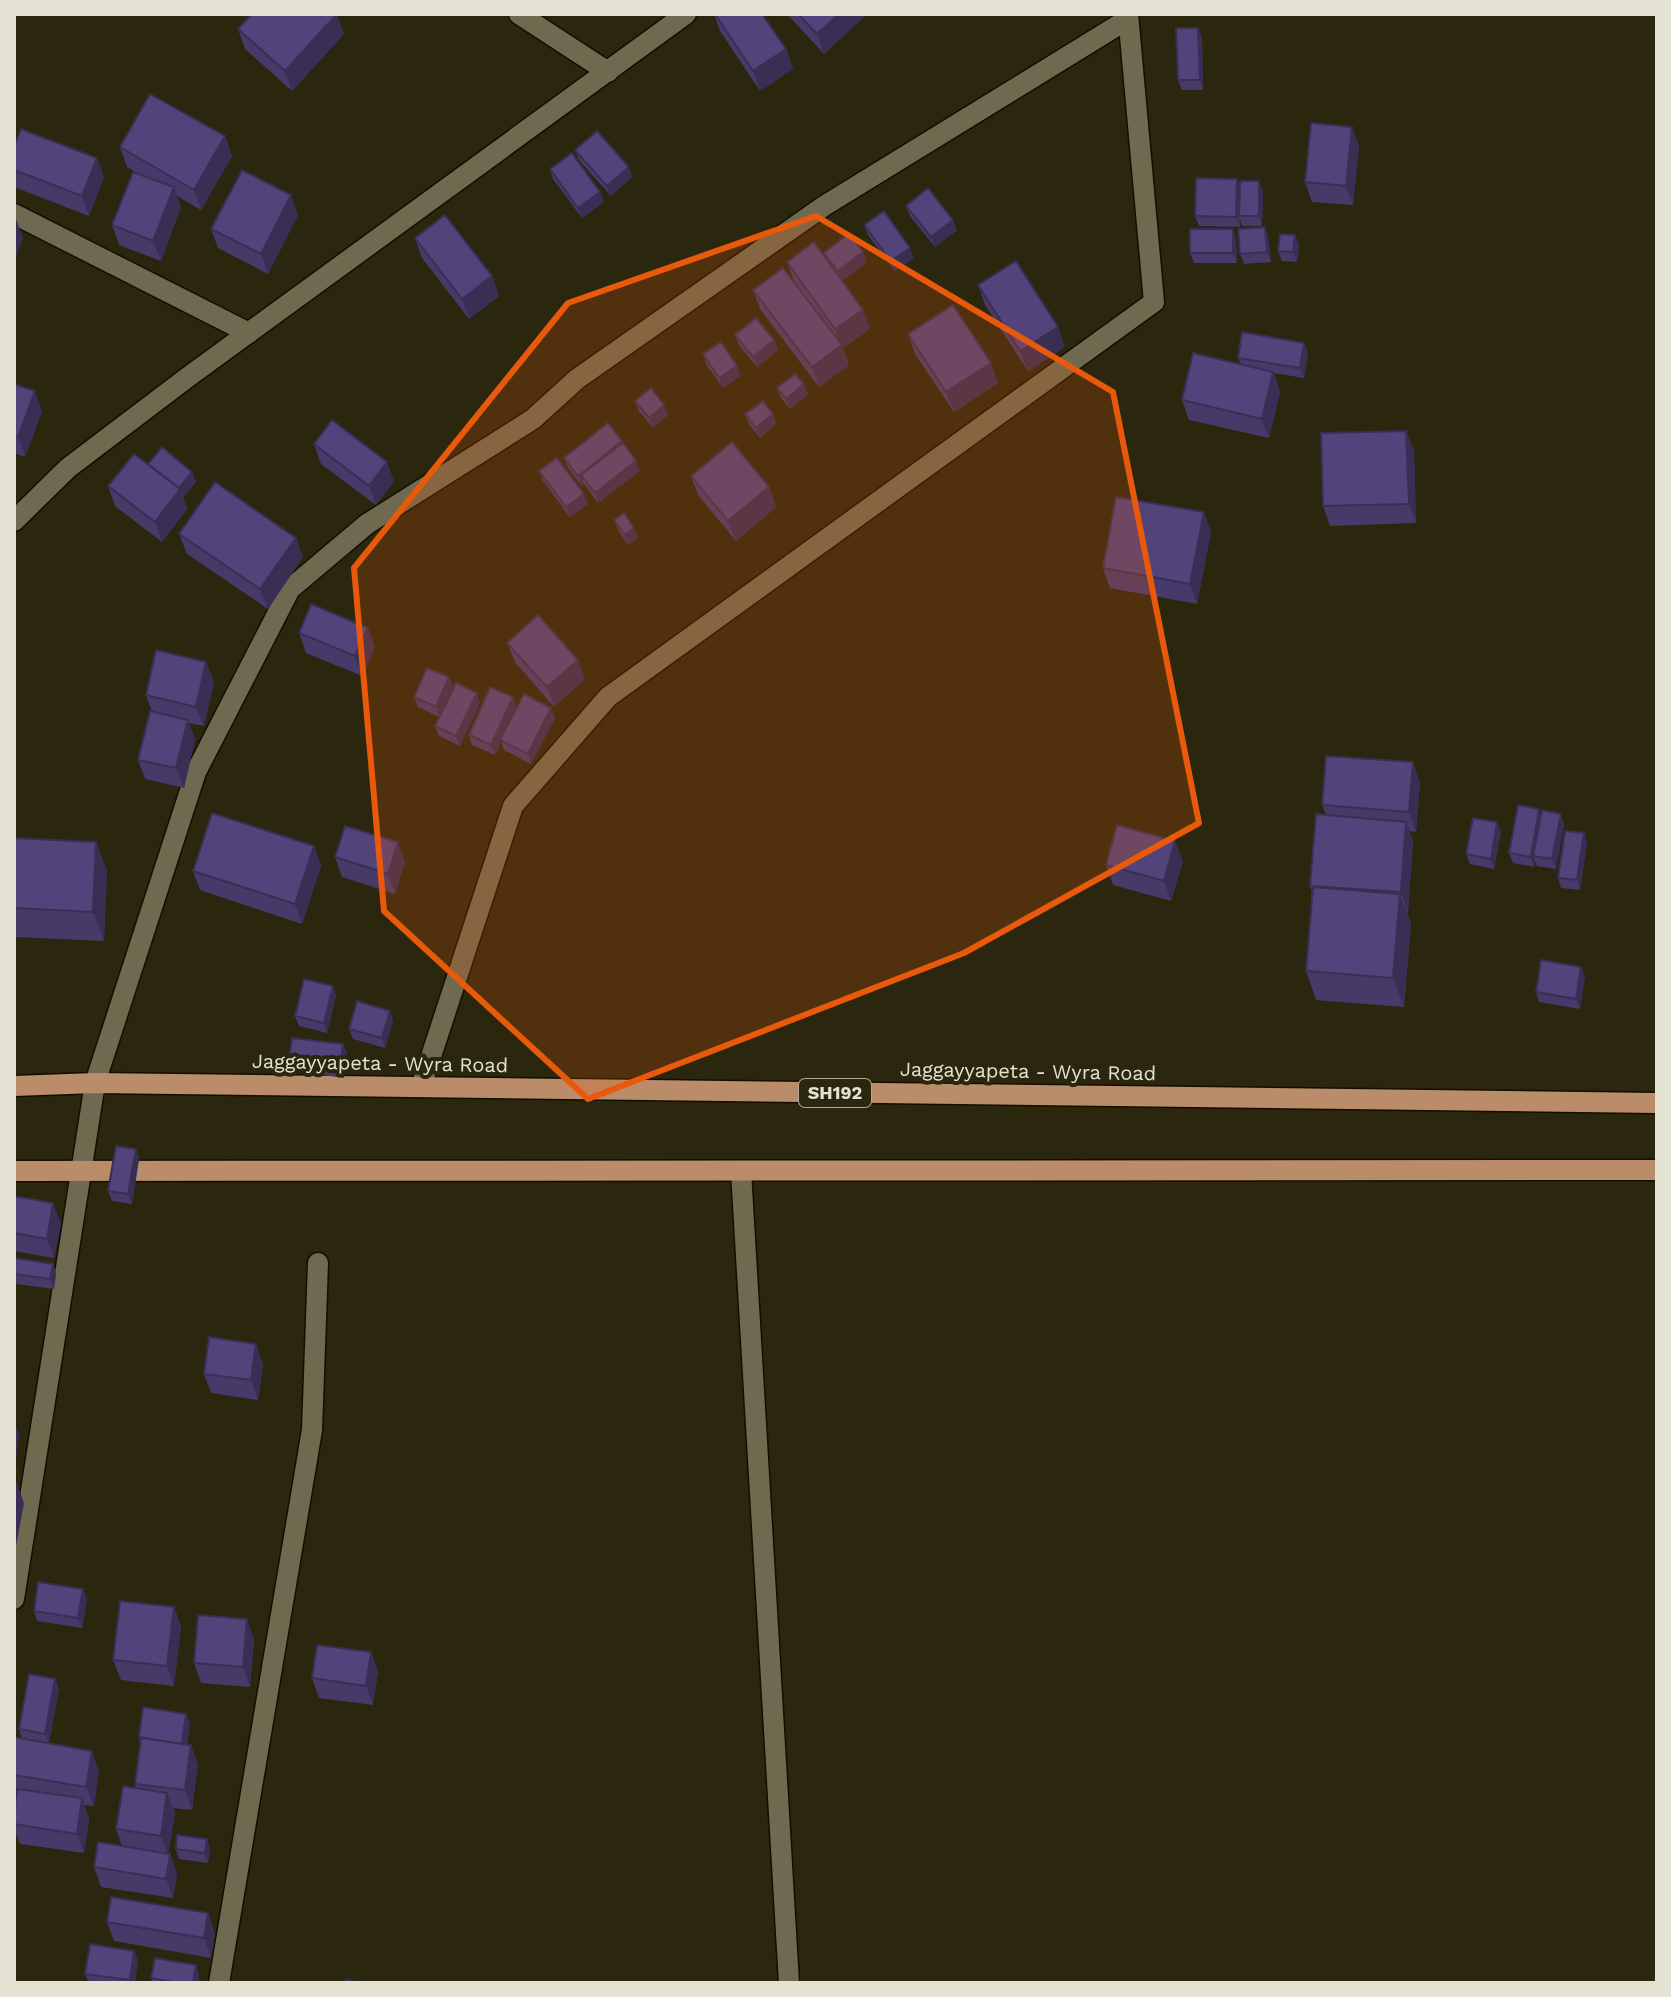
<svg xmlns="http://www.w3.org/2000/svg" width="1671" height="1997" font-family="'Work Sans',sans-serif">
	<style>
		.lines { fill: none; stroke-linecap: round; stroke-linejoin: round }
		.minor-casing { stroke: #130f00; stroke-width: 23 }
		.tertiary-casing { stroke: #130f00; stroke-width: 23 }
		.primary-casing { stroke: #130f00; stroke-width: 23 }
		.minor { stroke: #6e694f; stroke-width: 20 }
		.tertiary { stroke: #6e694f; stroke-width: 20 }
		.primary { stroke: #bb8c69; stroke-width: 20 }
		.wall { fill: #473a69 }
		.shaded-wall { fill: #392f55 }
		.building { fill: #52437a; stroke: #392f55; stroke-width: 2 }
		.marked { fill: #e8590c; fill-opacity: 0.2; stroke: #e8590c; stroke-width: 6; stroke-linejoin: round }
		.labels { text-anchor: middle; stroke-width: 8; stroke-linejoin: round; paint-order: stroke }
		.shield { fill: #2b260e; stroke: #acaa98; stroke-width: 2 }
		.shield-label { font-size: 18px; font-weight: bold; fill: #e4e2d3 }
		.street-label { font-size: 20px; fill: #e4e2d3; stroke: #2b260e }
	</style>
	<rect width="100%" height="100%" fill="#2b260e"/>
	<g class="lines">
		<defs>
			<path id="minor" d="M519,14l89,58
				M14,214l235,119
				M14,521l54,-53 120,-91 498,-363
				M421,1087l92,-281 95,-109 546,-395 -26,-288
				M14,1599l81,-516 101,-311 94,-183 77,-65 166,-105 44,-40 247,-173 304,-187
				M219,1983l93,-553 6,-167"/>
			<path id="tertiary" d="M741,1171l48,812"/>
			<path id="primary" d="M14,1086l81,-3 1562,20
				M14,1171l1643,-1"/>
		</defs>
		<use href="#minor" class="minor-casing"/>
		<use href="#tertiary" class="tertiary-casing"/>
		<use href="#primary" class="primary-casing"/>
		<use href="#minor" class="minor"/>
		<use href="#tertiary" class="tertiary"/>
		<use href="#primary" class="primary"/>
	</g>
	<path class="wall" d="M714,14l72,35 7,20 -33,22 -40,-60z
		M787,14h80l-43,40z
		M1198,28l4,10 1,52h-21l-4,-10z
		M238,29l106,5 -52,57 -47,-42z
		M1352,127l7,20 -6,58 -41,-3 -7,-20z
		M225,136l7,20 -31,54 -24,-14 4,11 -20,54 -42,-16 -7,-20 27,-51 -12,-7 -7,-20z
		M14,147l83,11 7,19 -15,39 -75,-29z
		M575,150l57,27 -21,19 -32,-36z
		M550,169l50,23 4,10 -22,16 -29,-39z
		M1237,179l3,7 23,5 -1,35h-20l-2,-7v8l-41,-1 -4,-10z
		M906,206l51,24 -22,17 -25,-31z
		M298,215l-30,59 -50,-26 -7,-19z
		M864,225l50,33 -19,13 -27,-36z
		M1265,227l3,10 3,25 -27,2 -4,-10z
		M1233,229l3,10 1,24h-43l-4,-10z
		M1295,235l4,10 -2,17 -15,-1 -4,-10z
		M415,238l77,38 7,20 -30,23 -47,-61z
		M824,253l43,9 -25,19 21,29 7,19 -27,19 6,17 -30,22 -59,-78 -7,-19 41,-9 -7,-19 38,-5z
		M978,285l87,62 -37,24 -43,-66z
		M908,334l90,49 -44,29 -39,-58z
		M735,335l39,5 4,10 -21,17 -18,-22z
		M1304,343l4,10 -4,25 -30,-5 6,19 -11,46 -80,-18 -7,-20 59,-36 -3,-6z
		M703,354l37,22 -17,12 -17,-24z
		M14,384l28,27 -17,46 -11,-4z
		M804,384l4,10 -18,15 -9,-11 -4,-10z
		M635,401l33,14 -15,13 -14,-17z
		M745,414h28l3,10 -16,14 -11,-14z
		M1406,431l8,20 2,72 -86,3 -7,-20z
		M314,444l80,37 -18,24 -55,-41z
		M623,444l17,27 -42,32 -14,-19 -2,2 -14,-18 -4,-10z
		M148,464l44,8 4,10 -13,15 4,12 -25,33 -47,-36 -7,-20z
		M539,471l49,33 -18,13 -27,-36z
		M691,476l78,11 7,20 -40,34 -38,-46z
		M1204,512l7,20 -14,72 -87,-16 -7,-20z
		M614,520l20,8 4,10 -10,7 -10,-15z
		M179,534l124,23 -35,52 -81,-55z
		M299,633l76,14 -13,29 -56,-23z
		M507,643l78,36 -31,28 -39,-45z
		M206,662l8,20 -10,44 -15,-3 6,16 -11,49 -39,-9 -7,-19 14,-48 -6,-17z
		M453,687l-11,24 38,-8 -20,43 -21,-10 -4,-10 4,-9 -21,-10 -4,-10z
		M516,707l-5,13 40,-12 4,10 -24,46 -27,-14 -3,-8 -6,13 -23,-10 -3,-10z
		M1420,782l-4,50 -7,-1 4,10 -5,71h-1l4,11 -7,84 -88,-7 -10,-29 6,-79 -2,-6 16,-71 -4,-10z
		M1541,814l23,10 -8,45 -19,-3 -2,-5 -1,6 -21,-4 -4,-10z
		M1501,832l-7,37 -24,-5 -4,-10z
		M14,838l82,4 11,29 -3,70 -90,-4z
		M1587,843l-7,47 -19,-2 -3,-10z
		M314,846l7,20 -19,58 -102,-34 -7,-19z
		M335,857l70,5 -10,32 -53,-17z
		M1183,861l-12,40 -58,-16 -7,-20z
		M1585,977l-5,32 -41,-7 -3,-10z
		M333,986l3,10 -9,37 -28,-7 -4,-10z
		M390,1011l3,10 -8,27 -32,-9 -4,-10z
		M343,1044l4,10 -3,24 -51,-7 -4,-10z
		M139,1159l-7,45 -20,-3 -4,-10z
		M14,1196l47,27 -7,35 -40,-7z
		M53,1264l3,10 -2,15 -38,-5 -2,-6v-13z
		M263,1364l-5,36 -47,-7 -7,-19z
		M87,1599l-5,29 -45,-7 -3,-10z
		M174,1607l7,20 -7,59 -53,-6 -8,-20z
		M254,1639l-4,48 -49,-4 -7,-20z
		M371,1652l7,20 -5,33 -54,-7 -7,-20z
		M55,1679l4,10 -10,54 50,28 -5,35 -10,-1 5,13 -5,35 -64,-9 -6,-15v-16l3,-19 -2,-1 -1,-2v-53l8,1 -3,-10z
		M186,1714l4,10 -3,20 4,1 7,20 -6,45 -19,-2 2,5 -7,41h2l7,20 -4,24 -72,-11 -7,-20 28,-21 -6,-17 20,-41 -1,-4 5,-42 -1,-5z
		M207,1839l3,10 -2,14 -29,-4 -3,-10z
		M107,1922l108,11 -4,25 -97,-17z
		M134,1951l4,10 -3,22h-46l-4,-9z
		M196,1965l3,10 -1,8h-45l-2,-5z"/>
	<path class="shaded-wall" d="M337,14l7,20 -52,57 -7,-20z
		M839,14h28l-43,40 -7,-20z
		M1198,28l4,10 1,52 -3,-10z
		M786,49l7,20 -33,22 -7,-20z
		M1352,127l7,20 -6,58 -7,-19z
		M225,136l7,20 -31,54 -7,-20z
		M97,158l7,19 -15,39 -7,-20z
		M629,167l3,10 -21,19 -4,-10z
		M1237,179l4,10 -2,27 1,11 -4,-10z
		M1259,181l4,10 -1,35 -3,-10z
		M174,187l7,20 -20,54 -8,-20z
		M600,192l4,10 -22,16 -4,-10z
		M291,195l7,20 -30,59 -7,-20z
		M16,219l7,19 -9,24v-39z
		M953,220l4,10 -22,17 -4,-10z
		M1265,227l3,10 3,25 -4,-10z
		M1233,229l3,10 1,24 -4,-10z
		M1295,235l4,10 -2,17 -4,-10z
		M910,248l4,10 -19,13 -4,-10z
		M863,252l4,10 -25,19 -4,-10z
		M492,276l7,20 -30,23 -7,-20z
		M863,310l7,19 -27,19 6,17 -30,22 -7,-20 29,-22 -6,-16z
		M1058,327l7,20 -37,24 -8,-20z
		M774,340l4,10 -21,17 -4,-10z
		M1304,343l4,10 -4,25 -4,-10z
		M991,363l7,20 -44,29 -8,-20z
		M737,366l3,10 -17,12 -4,-10z
		M1273,372l7,20 -11,46 -7,-19z
		M804,384l4,10 -18,15 -4,-10z
		M35,391l7,20 -17,46 -7,-20z
		M664,405l4,10 -15,13 -4,-10z
		M773,414l3,10 -16,14 -4,-10z
		M1406,431l8,20 2,72 -7,-19z
		M622,441l4,10 -45,24 3,9 -2,2 -4,-10z
		M636,461l4,10 -42,32 -3,-10z
		M387,462l7,19 -18,24 -7,-19z
		M192,472l4,10 -13,15 4,12 -25,33 -7,-20 21,-31z
		M769,487l7,20 -40,34 -8,-20z
		M584,494l4,10 -18,13 -4,-10z
		M1204,512l7,20 -14,72 -7,-20z
		M634,528l4,10 -10,7 -3,-10z
		M296,538l7,19 -35,52 -8,-20z
		M368,628l7,19 -13,29 -7,-20z
		M578,660l7,19 -31,28 -7,-20z
		M206,662l8,20 -10,44 -8,-19z
		M449,677l4,10 -13,30 -4,-10z
		M477,693l3,10 -20,43 -4,-10z
		M513,697l3,10 -21,48 -4,-10z
		M551,708l4,10 -24,46 -3,-10z
		M188,720l7,19 -11,49 -8,-20z
		M1413,762l7,20 -4,50 -7,-20z
		M1539,809l4,10 -10,37 2,5 -1,6 -3,-10z
		M1561,814l3,10 -8,45 -4,-10z
		M1406,822l7,19 -5,71 -7,-20z
		M1497,822l4,10 -7,37 -3,-10z
		M1584,833l3,10 -7,47 -3,-10z
		M1175,841l8,20 -12,40 -7,-20z
		M96,842l11,29 -3,70 -11,-29z
		M398,842l7,20 -10,32 -7,-20z
		M314,846l7,20 -19,58 -7,-20z
		M1400,894l11,29 -7,84 -11,-29z
		M1581,967l4,10 -5,32 -4,-10z
		M333,986l3,10 -9,37 -3,-10z
		M390,1011l3,10 -8,27 -3,-10z
		M343,1044l4,10 -3,24 -4,-10z
		M136,1149l3,10 -7,45 -4,-10z
		M53,1203l8,20 -7,35 -7,-19z
		M53,1264l3,10 -2,15 -4,-10z
		M256,1344l7,20 -5,36 -7,-20z
		M14,1420l5,15 -5,37z
		M14,1476l10,27 -10,54z
		M83,1589l4,10 -5,29 -4,-10z
		M174,1607l7,20 -7,59 -7,-20z
		M247,1619l7,20 -4,48 -7,-20z
		M371,1652l7,20 -5,33 -7,-19z
		M55,1679l4,10 -10,55 -4,-10z
		M186,1714l4,10 -5,30 -3,-10z
		M191,1745l7,20 -6,45 -7,-20z
		M92,1751l7,20 -5,35 -8,-19z
		M167,1793l8,20 -7,43 -7,-20z
		M82,1798l7,20 -5,35 -7,-19z
		M207,1839l3,10 -2,14 -3,-10z
		M170,1854l7,20 -4,24 -7,-19z
		M208,1913l7,20 -4,25 -7,-20z
		M134,1951l4,10 -3,22h-4l-1,-3z
		M196,1965l3,10 -1,8h-5z"/>
	<path class="building" d="M252,14h85l-52,57 -47,-42z
		M715,14h47l24,35 -33,22z
		M798,14h41l-22,20z
		M1176,28h22l2,52h-22z
		M150,94l75,42 -31,54 -74,-43z
		M1311,123l41,4 -6,59 -41,-4z
		M21,129l76,29 -15,38 -68,-26v-23z
		M597,131l32,36 -22,19 -32,-36z
		M572,153l28,39 -22,16 -28,-39z
		M242,170l49,25 -30,59 -50,-25z
		M133,172l41,15 -21,54 -41,-16z
		M1196,178l41,1 -1,38 -41,-1z
		M1240,181h19v35h-20z
		M928,188l25,32 -22,17 -25,-31z
		M884,211l26,37 -19,13 -27,-36z
		M445,215l47,61 -30,23 -47,-61z
		M1265,227l2,25 -27,2 -2,-25z
		M1190,229h43v24h-43z
		M849,233l14,19 -25,19 -14,-18z
		M1280,234l15,1 -2,17 -15,-1z
		M814,242l49,68 -28,19 -48,-67z
		M1016,261l42,66 -38,24 -42,-66z
		M783,268l59,77 -30,22 -59,-77z
		M953,305l38,58 -45,29 -38,-58z
		M756,318l18,22 -21,17 -18,-22z
		M1242,332l62,11 -4,25 -62,-10z
		M721,342l16,24 -18,12 -16,-24z
		M1193,353l80,19 -11,47 -80,-19z
		M795,374l9,10 -18,15 -9,-11z
		M14,384l21,7 -17,46 -4,-1z
		M651,388l13,17 -15,13 -14,-17z
		M763,401l10,13 -17,14 -11,-14z
		M332,420l55,42 -18,24 -55,-42z
		M608,423l14,18 -44,35 -14,-18z
		M1406,431l3,73 -86,2 -2,-73z
		M732,442l37,45 -41,34 -37,-45z
		M623,443l13,18 -41,32 -14,-18z
		M162,447l30,25 -13,16 -31,-24z
		M134,454l46,35 -25,33 -47,-36z
		M557,458l27,36 -18,13 -27,-36z
		M215,482l81,56 -36,51 -81,-55z
		M1116,497l88,15 -14,72 -87,-16z
		M624,513l10,15 -9,7 -11,-15z
		M311,604l57,24 -13,28 -56,-23z
		M538,615l40,45 -31,27 -40,-44z
		M156,650l50,12 -10,45 -50,-12z
		M427,668l22,9 -13,30 -22,-10z
		M456,683l21,10 -21,43 -21,-10z
		M490,687l23,10 -22,48 -22,-10z
		M524,694l27,14 -23,46 -28,-14z
		M150,711l38,9 -12,48 -38,-8z
		M1326,756l87,6 -4,50 -87,-7z
		M1518,805l21,4 -8,48 -22,-4z
		M1542,810l19,4 -9,45 -19,-3z
		M212,813l102,33 -19,58 -102,-33z
		M1316,814l90,8 -5,70 -91,-6z
		M1473,818l24,4 -6,37 -25,-5z
		M1117,825l58,16 -11,40 -58,-16z
		M345,826l53,16 -10,32 -53,-17z
		M1565,831l19,2 -7,47 -19,-2z
		M14,838l82,4 -3,70 -79,-4z
		M1313,887l87,7 -7,84 -87,-7z
		M1541,960l40,7 -5,32 -40,-7z
		M304,979l29,7 -9,37 -29,-7z
		M357,1001l33,10 -8,27 -33,-9z
		M292,1038l51,6 -3,24 -51,-7z
		M116,1146l20,3 -8,45 -20,-3z
		M14,1196l39,7 -6,36 -33,-6z
		M15,1258l38,6 -3,15 -36,-5z
		M209,1337l47,7 -5,36 -47,-6z
		M38,1582l45,7 -5,29 -44,-7z
		M120,1601l54,6 -7,59 -54,-6z
		M198,1615l49,4 -4,48 -49,-4z
		M317,1645l54,7 -5,34 -54,-8z
		M29,1674l26,5 -10,55 -26,-5z
		M143,1707l43,7 -4,30 -43,-7z
		M14,1737l78,14 -6,36 -72,-12z
		M141,1738l50,7 -6,45 -50,-6z
		M123,1786l44,7 -6,43 -45,-7z
		M17,1789l65,9 -5,36 -63,-10v-11z
		M177,1835l30,4 -2,14 -29,-4z
		M98,1842l72,12 -4,25 -72,-12z
		M111,1897l97,16 -4,25 -97,-16z
		M90,1944l44,7 -4,29 -45,-6z
		M155,1958l41,7 -3,18h-15l-27,-5z
		M346,1980l19,3h-19z"/>
	<path class="marked" d="M816,216l297,176 86,431 -235,130 -376,146 -204,-188 -30,-343 214,-265z"/>
	<g class="labels">
		<rect class="shield" x="799" y="1079" width="72" height="28" rx="6"/>
		<g class="shield-label">
			<text x="835" y="1099">SH192</text>
		</g>
		<g class="street-label">
			<text transform="translate(380 1063) rotate(1)" y="7">Jaggayyapeta - Wyra Road</text>
			<text transform="translate(1028 1071) rotate(1)" y="7">Jaggayyapeta - Wyra Road</text>
		</g>
	</g>
	<rect width="1671" height="1997" fill="none" stroke="#e4e2d3" stroke-width="32"/>
</svg>
